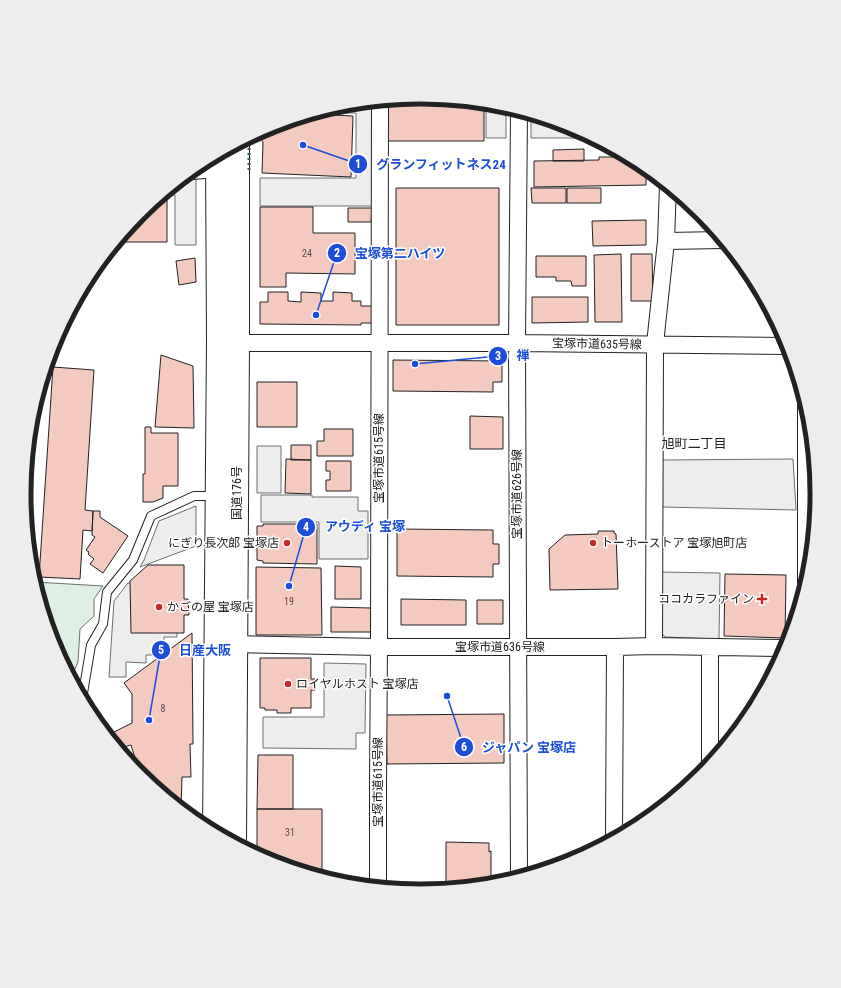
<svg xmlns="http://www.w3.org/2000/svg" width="841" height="988" font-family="'Roboto Condensed','Noto Sans JP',sans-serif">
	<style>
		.green { fill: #e0efe3; stroke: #6f6f6f }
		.parking { fill: #ededed; stroke: #6f6f6f }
		.building { fill: #f3c9c0; stroke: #222 }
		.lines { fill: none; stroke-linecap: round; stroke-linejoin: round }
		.lane-casing { stroke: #222; stroke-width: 10 }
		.street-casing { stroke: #222; stroke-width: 18 }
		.highway-casing { stroke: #222; stroke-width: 24 }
		.lane { stroke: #fff; stroke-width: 8 }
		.street { stroke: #fff; stroke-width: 16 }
		.highway { stroke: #fff; stroke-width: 22 }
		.hedge { stroke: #2f5e38; stroke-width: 3; stroke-dasharray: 2 3; stroke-linecap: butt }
		.poi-dot { fill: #c62828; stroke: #fff; stroke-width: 1.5 }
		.labels { text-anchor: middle; stroke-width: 3; stroke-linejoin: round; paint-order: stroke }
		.number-label { font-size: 10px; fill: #564c4a }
		.street-label { font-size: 12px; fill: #222; stroke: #fff }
		.poi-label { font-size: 12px; fill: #222; stroke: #fff; text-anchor: start }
		.neighbourhood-label { font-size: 13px; fill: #222; stroke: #fff }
		.rim { fill: none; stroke: #222; stroke-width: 5 }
		.leader { fill: none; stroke: #1d4ed8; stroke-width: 1.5 }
		.callout-dot { fill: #1d4ed8; stroke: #fff; stroke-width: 1.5 }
		.mark-label { font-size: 12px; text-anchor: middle; font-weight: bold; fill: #fff }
		.callout-label { font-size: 13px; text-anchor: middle; font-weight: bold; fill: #1d4ed8; stroke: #fff; stroke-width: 3; stroke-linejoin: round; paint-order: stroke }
	</style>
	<rect width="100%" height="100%" fill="#fff"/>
	<path class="green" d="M35,582l68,4 -9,13v17l-14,13 -2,33 -7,16 -17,-32z"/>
	<path class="parking" d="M374,102l-1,104h-113v-28h96v-65h-38l25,-8z
		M486,104l12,1 8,2v31h-20z
		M531,115l41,13 20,10h-61z
		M196,179v66h-21v-50h-12l18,-15z
		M257,446h24v47h-24z
		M793,459l3,51 -134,-3v-47z
		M261,495h51v2h46v14h10v48h-49v-37h-58z
		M196,506v40l-56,21 4,-7 15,-39z
		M659,572l61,1 -1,66 -54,-2 -7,-8z
		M128,583l49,2v52h-13v9h-5v4h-6l-1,5h-6v8l-20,-1v15h-17l5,-76z
		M324,663l42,1 -1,69h-9v16l-93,-1v-31h61z"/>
	<path class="building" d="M421,98l63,6v37h-97v-40z
		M313,114l40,2 -2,61 -89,-4 1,-31 -2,-2v-8l8,-4z
		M584,149v12h-31v-11z
		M599,157h27l15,7 5,5v16l-112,2v-26l65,-1z
		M396,188h103v137h-103z
		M531,188h35v15h-34z
		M567,188h34v15h-34z
		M161,196h6v46h-50l23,-29z
		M260,207h53v26h42v41l-69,-1v14h-26z
		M348,208h24l-1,14h-23z
		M646,220v25l-53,1 -1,-25z
		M621,254l1,68h-27l-1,-67z
		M631,254h21l1,47h-22z
		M536,256h50v30h-14l-1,-5h-15v-4h-20z
		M195,258l1,24 -17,3 -3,-24z
		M268,292h20v9l13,1v-10l20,1v8h12v-9l19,1v8h9v5h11v17h-11v2l-101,-1v-22h8z
		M532,297h56v25l-56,1z
		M161,355l32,11 1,62 -39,-1z
		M393,360l109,1v21h-9v10l-100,-1z
		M53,367l41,3 -9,140 8,1 -1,20 -9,-1 -3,49 -41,-2z
		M257,382h40v45h-40z
		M470,416l33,1v32h-33z
		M145,427h6v6h27v53h-15v12l-10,4h-10v-28h2z
		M324,429h29v27h-36v-15h7z
		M291,445h20v15h-20z
		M286,459l25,1v34l-26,-1z
		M326,461h25v30h-25v-11h4v-9h-4z
		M93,511h7v6l28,19 -25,37 -13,-9 4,-5 -6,-5 1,-2 -3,-2 9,-13 -3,-2z
		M263,524h54v40l-54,-1v-2l-6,-1v-34h6z
		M397,529l96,1v14h6v20h-6v13l-96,-1z
		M598,531h16v2l2,1 2,55 -68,1 -1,-41 16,-14 33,-1z
		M148,565h36v34h4l1,16h-5v18h-53l-1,-52z
		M335,566l26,1v32h-26z
		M256,567l65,1 1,67h-66z
		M725,574l61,1 -1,63 -61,-2z
		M401,599l65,1v25h-65z
		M477,600h26v24h-26z
		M331,607l40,1v24h-40z
		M192,633l1,111h-3l1,33h-9l-1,31 -41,-34 -9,-29 -11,3 -6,-16 18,-9v-29l-8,-11z
		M260,658h51v21h4v11h-4v18h-20v5h-14v-3h-12v-2h-5z
		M504,714v49l-117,1 -1,-49z
		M258,755h35v54h-36z
		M257,809h65v68l-53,-17 -12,-6z
		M446,842l43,1v9l2,-1v32h-45z"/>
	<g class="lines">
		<defs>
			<path id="lane" d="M84,702l-1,-9 8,-48 12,-21 4,-32 26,-32 18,-44 43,-20h22"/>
			<path id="street" d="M519,111l-2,232 2,533
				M192,171l25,-2
				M666,241l2,-55
				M238,343h279l271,3
				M806,584v-178
				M227,644l152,3h236l39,-1 132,2
				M654,646l1,-302 11,-103 57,-1
				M710,647v117
				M614,838l1,-191
				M378,886v-101l1,-138 1,-546"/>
			<path id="highway" d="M214,831l4,-492 -1,-184
				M235,842l3,-499v-199"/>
		</defs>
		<use href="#lane" class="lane-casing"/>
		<use href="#street" class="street-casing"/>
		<use href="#highway" class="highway-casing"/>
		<use href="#lane" class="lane"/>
		<use href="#street" class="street"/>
		<use href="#highway" class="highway"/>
		<path class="hedge" d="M249,170v-32"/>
	</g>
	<g class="poi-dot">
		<circle cx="287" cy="543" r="4"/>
		<circle cx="593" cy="543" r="4"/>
		<path d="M760 593h4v4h4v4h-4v4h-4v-4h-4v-4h4z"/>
		<circle cx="159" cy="607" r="4"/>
		<circle cx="288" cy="684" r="4"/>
	</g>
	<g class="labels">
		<g class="number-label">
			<text x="307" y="257">24</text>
			<text x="289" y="605">19</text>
			<text x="163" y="712">8</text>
			<text x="290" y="836">31</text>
		</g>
		<g class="street-label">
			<text transform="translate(597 344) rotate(1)" y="4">宝塚市道635号線</text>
			<text transform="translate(379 458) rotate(-90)" y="4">宝塚市道615号線</text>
			<text transform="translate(237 493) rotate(-90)" y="4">国道176号</text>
			<text transform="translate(517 494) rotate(-90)" y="4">宝塚市道626号線</text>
			<text x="500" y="651">宝塚市道636号線</text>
			<text transform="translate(378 782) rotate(-90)" y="4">宝塚市道615号線</text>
		</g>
		<g class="poi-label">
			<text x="279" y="547" text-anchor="end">にぎり長次郎 宝塚店</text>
			<text x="601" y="547">トーホーストア 宝塚旭町店</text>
			<text x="754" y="603" text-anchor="end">ココカラファイン</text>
			<text x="167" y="611">かごの屋 宝塚店</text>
			<text x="296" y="688">ロイヤルホスト 宝塚店</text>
		</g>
		<g class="neighbourhood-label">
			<text x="694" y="448">旭町二丁目</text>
		</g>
	</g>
	<path d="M0 0H841V988H0ZM420 104H421A389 389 0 0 1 810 493V495A389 389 0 0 1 421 884H420A389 389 0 0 1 31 495V493A389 389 0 0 1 420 104Z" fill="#ededed" fill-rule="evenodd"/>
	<path class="rim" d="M420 104H421A389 389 0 0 1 810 493V495A389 389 0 0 1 421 884H420A389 389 0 0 1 31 495V493A389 389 0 0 1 420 104Z"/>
	<path class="leader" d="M303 145L358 164M316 315L337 253M415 364L498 356M289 586L306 527M149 720L161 650M447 696L464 747"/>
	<g class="callout-dot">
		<circle cx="303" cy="145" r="4"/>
		<circle cx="316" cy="315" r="4"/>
		<circle cx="415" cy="364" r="4"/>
		<circle cx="289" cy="586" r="4"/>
		<circle cx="149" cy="720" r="4"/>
		<circle cx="447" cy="696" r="4"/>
		<circle cx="358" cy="164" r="10"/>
		<circle cx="337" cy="253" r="10"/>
		<circle cx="498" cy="356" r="10"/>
		<circle cx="306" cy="527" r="10"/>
		<circle cx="161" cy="650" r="10"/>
		<circle cx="464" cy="747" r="10"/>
	</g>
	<g class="mark-label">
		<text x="358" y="168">1</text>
		<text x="337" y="257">2</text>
		<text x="498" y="360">3</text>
		<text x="306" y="531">4</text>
		<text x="161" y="654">5</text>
		<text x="464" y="751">6</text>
	</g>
	<g class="callout-label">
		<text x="441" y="169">グランフィットネス24</text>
		<text x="400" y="258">宝塚第二ハイツ</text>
		<text x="523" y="360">禅</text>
		<text x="365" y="531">アウディ 宝塚</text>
		<text x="205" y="655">日産大阪</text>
		<text x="529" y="752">ジャパン 宝塚店</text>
	</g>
</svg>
